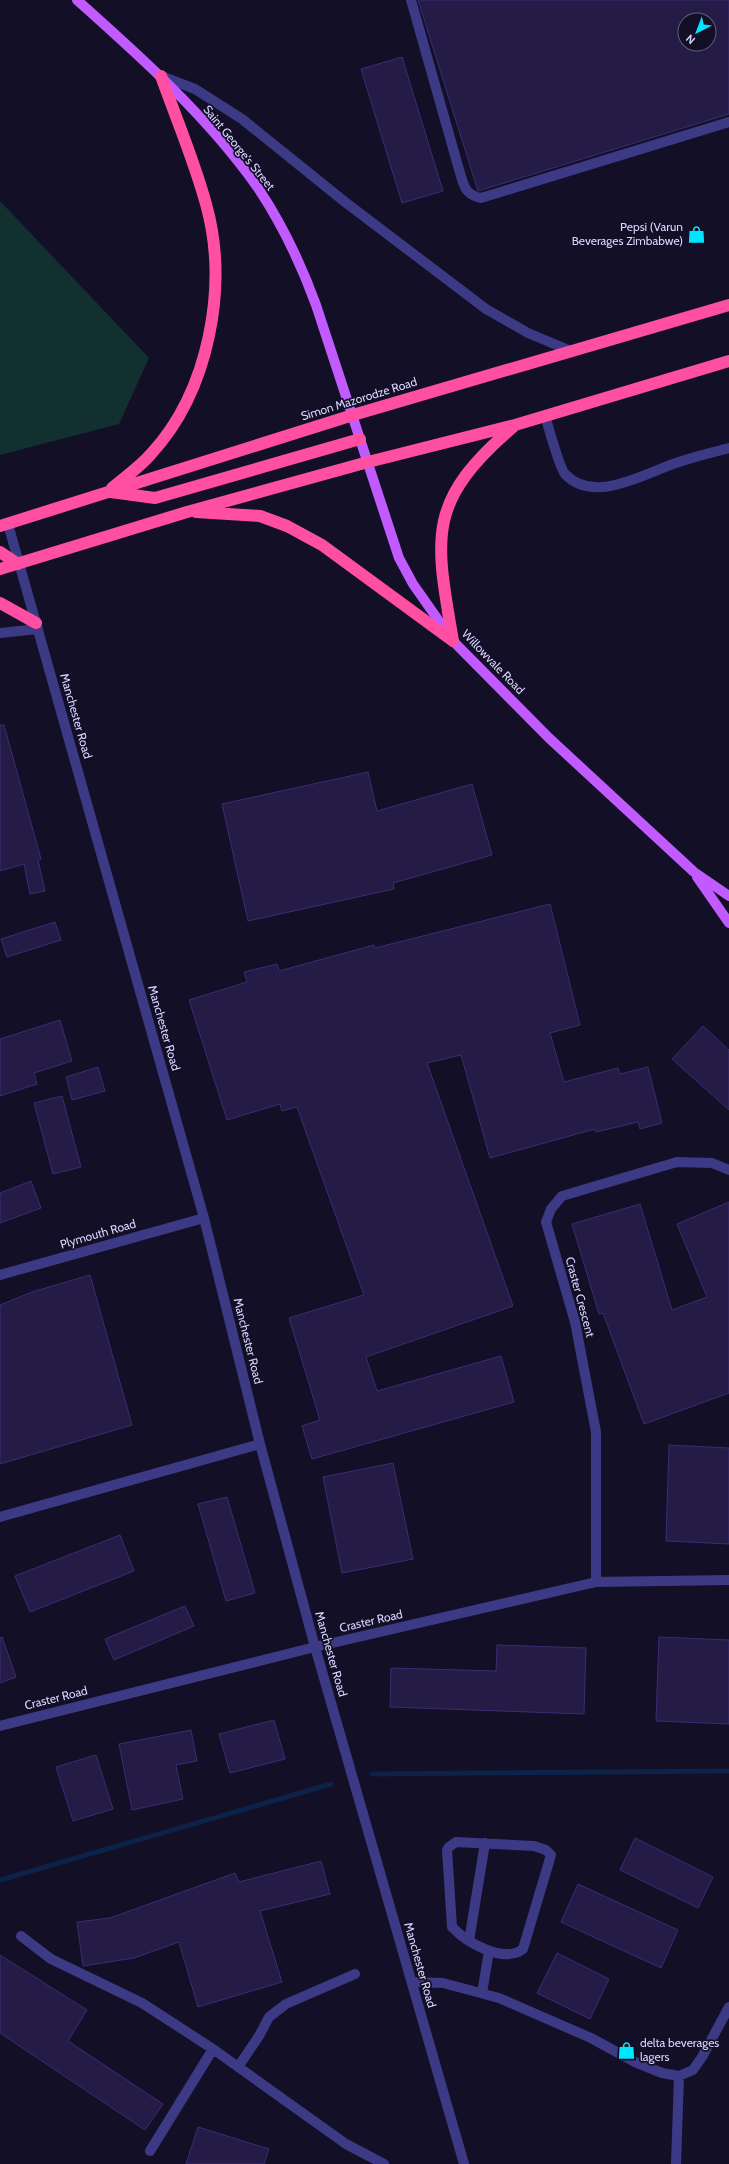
<svg xmlns="http://www.w3.org/2000/svg" width="729" height="2164" font-family="Cabin,sans-serif">
	<style>
		.green { fill: #12302f }
		.lines { fill: none; stroke-linecap: round; stroke-linejoin: round }
		.stream { stroke: #0c2248; stroke-width: 5 }
		.building { fill: #241b47; stroke: #3b2d73; fill-rule: evenodd }
		.minor { stroke: #3d3a85; stroke-width: 10 }
		.major { stroke: #c25bff; stroke-width: 10 }
		.highway { stroke: #ff4fa3; stroke-width: 12 }
		.labels { text-anchor: middle; stroke-width: 3.5; stroke-linejoin: round; paint-order: stroke }
		.street-label { font-size: 12px; fill: #d9d4ff; stroke: #130f26 }
		.poi-label { font-size: 12px; fill: #d9d4ff; stroke: #130f26; text-anchor: end }
	</style>
	<rect width="100%" height="100%" fill="#130f26"/>
	<path class="green" d="M0,201l149,157 -30,66 -119,31z"/>
	<g class="lines">
		<path class="stream" d="M372,1774l357,-3
			M0,1880l331,-96"/>
	</g>
	<path class="building" d="M418,0h311v114l-251,77zM685,20h24v24h-24z
		M402,57l41,134 -41,12 -41,-134z
		M0,725h4l37,134 -3,1 7,31 -15,3 -6,-30 -24,7z
		M368,772l9,39 95,-27 20,71 -99,28 1,6 -146,32 -26,-117z
		M550,904l30,121 -30,8 14,49 54,-14 2,6 28,-7 14,56 -22,6 -2,-7 -42,10 -1,-3 -105,29 -29,-103 -34,8 86,243 -147,51 11,34 124,-35 13,46 -202,57 -10,-33 18,-6 -31,-102 75,-23 -67,-188 -15,4 -2,-7 -53,16 -38,-120 58,-18 -3,-10 33,-8 2,7 95,-26 1,3z
		M55,922l6,18 -54,17 -6,-18z
		M60,1020l12,41 -38,12 3,11 -37,12v-57z
		M703,1026l26,24v60l-57,-51z
		M98,1067l7,24 -33,9 -6,-23z
		M62,1096l19,71 -28,7 -19,-71z
		M31,1181l10,27 -41,15v-30z
		M729,1202v191l-85,31 -41,-111 -4,1 -27,-90 68,-20 32,106 35,-13 -30,-73z
		M90,1275l42,150 -132,39v-159l32,-13z
		M669,1445l60,3v96l-63,-3z
		M393,1463l20,96 -71,14 -19,-96z
		M227,1497l28,96 -29,8 -28,-97z
		M120,1535l14,36 -104,41 -15,-36z
		M185,1606l9,20 -80,34 -9,-21z
		M2,1637l14,40 -16,6v-45z
		M659,1637l70,3v84l-73,-3z
		M497,1645l89,3 -2,66 -194,-7 1,-39 105,3z
		M274,1720l11,39 -55,14 -11,-39z
		M191,1730l6,31 -21,4 7,34 -51,11 -13,-66z
		M96,1755l17,54 -40,12 -17,-54z
		M635,1838l78,39 -15,31 -78,-38z
		M321,1861l9,33 -70,17 22,71 -84,25 -19,-65 -45,16 -51,8 -6,-44 33,-4 125,-45 4,9z
		M578,1884l100,46 -17,38 -100,-46z
		M557,1953l52,26 -19,40 -53,-26z
		M0,1955l87,55 -19,31 95,63 -18,26 -145,-97z
		M198,2127l71,22 -5,15h-78z"/>
	<g class="lines">
		<path class="minor" d="M411,0l49,173c4,14 6,22 21,25l248,-76
			M161,76l34,13 47,30 103,83 141,107 42,24 43,18
			M545,416c4,12 14,51 20,58 29,31 80,-1 111,-11 17,-6 35,-10 53,-15
			M8,524l196,694 56,226 55,203 149,517
			M0,633l38,-4
			M0,1275l204,-57
			M0,1517l260,-73
			M596,1582v-150l-21,-110 -29,-100 5,-13 11,-13 115,-34 35,1 17,7
			M0,1726l315,-79 281,-65 133,-2
			M456,1842l78,4 12,4 5,5 -28,94c-20,15 -57,-7 -71,-22l-5,-77 2,-3z
			M21,1936l30,23 91,44 71,46 133,95 38,20
			M469,1941l16,-98
			M412,1982l31,1 56,15 92,40 44,24 27,11 17,3 14,-6 9,-13 27,-50
			M482,1993l7,-42
			M238,2067l21,-31 10,-19 17,-13 69,-30
			M150,2151l63,-102
			M676,2164l3,-88"/>
		<path class="major" d="M77,0c64,57 131,117 181,188 24,36 43,76 58,117l83,253 14,26 40,57 96,97 145,134 35,24
			M697,877l32,46"/>
		<path class="highway" d="M112,488c13,-11 28,-21 39,-34 58,-63 78,-168 55,-250 -12,-44 -30,-86 -45,-128
			M111,492l44,6 205,-59
			M196,512l64,4 27,10 35,19 131,96
			M0,526l353,-111 376,-110
			M0,552l18,12
			M0,569l187,-57 181,-50 147,-37 214,-64
			M0,603l36,20
			M453,641c-18,-105 -27,-139 60,-214"/>
	</g>
	<defs>
		<symbol id="shop-bare" viewBox="-9 -9 18 18"><path d="M-5-2.5h2.3a2.7 3.5 0 0 1 5.4 0H5L5.5 6h-11ZM-1.5-2.5h3a1.5 2.3 0 0 0-3 0Z" fill="#00e5ff" stroke="#130f26" stroke-width="2.5" paint-order="stroke"/></symbol>
	</defs>
	<g fill-rule="evenodd">
		<use href="#shop-bare" x="684" y="222" width="25" height="25"/>
		<use href="#shop-bare" x="614" y="2038" width="25" height="25"/>
	</g>
	<g class="labels">
		<g class="street-label">
			<text transform="translate(239 148) rotate(51)" y="4">Saint George's Street</text>
			<text transform="translate(359 399) rotate(-17)" y="4">Simon Mazorodze Road</text>
			<text transform="translate(493 662) rotate(46)" y="4">Willowvale Road</text>
			<text transform="translate(76 716) rotate(74)" y="4">Manchester Road</text>
			<text transform="translate(164 1028) rotate(74)" y="4">Manchester Road</text>
			<text transform="translate(98 1234) rotate(-16)" y="4">Plymouth Road</text>
			<text transform="translate(580 1297) rotate(75)" y="4">Craster Crescent</text>
			<text transform="translate(248 1341) rotate(76)" y="4">Manchester Road</text>
			<text transform="translate(371 1621) rotate(-13)" y="4">Craster Road</text>
			<text transform="translate(331 1654) rotate(74)" y="4">Manchester Road</text>
			<text transform="translate(56 1698) rotate(-14)" y="4">Craster Road</text>
			<text transform="translate(420 1965) rotate(74)" y="4">Manchester Road</text>
		</g>
		<g class="poi-label">
			<text x="683" y="231">Pepsi (Varun<tspan x="683" dy="14">Beverages Zimbabwe)</tspan></text>
			<text x="640" y="2047" text-anchor="start">delta beverages<tspan x="640" dy="14">lagers</tspan></text>
		</g>
	</g>
	<g transform="translate(697 32) rotate(222)"><circle r="19" fill="#130f26" stroke="#625e7d"/>
	<path d="M0-3L7 15L0 10L-7 15Z" fill="#00e5ff"/>
	<text y="-6" font-size="11" font-weight="bold" text-anchor="middle" fill="#d9d4ff">N</text>
	</g>
</svg>
